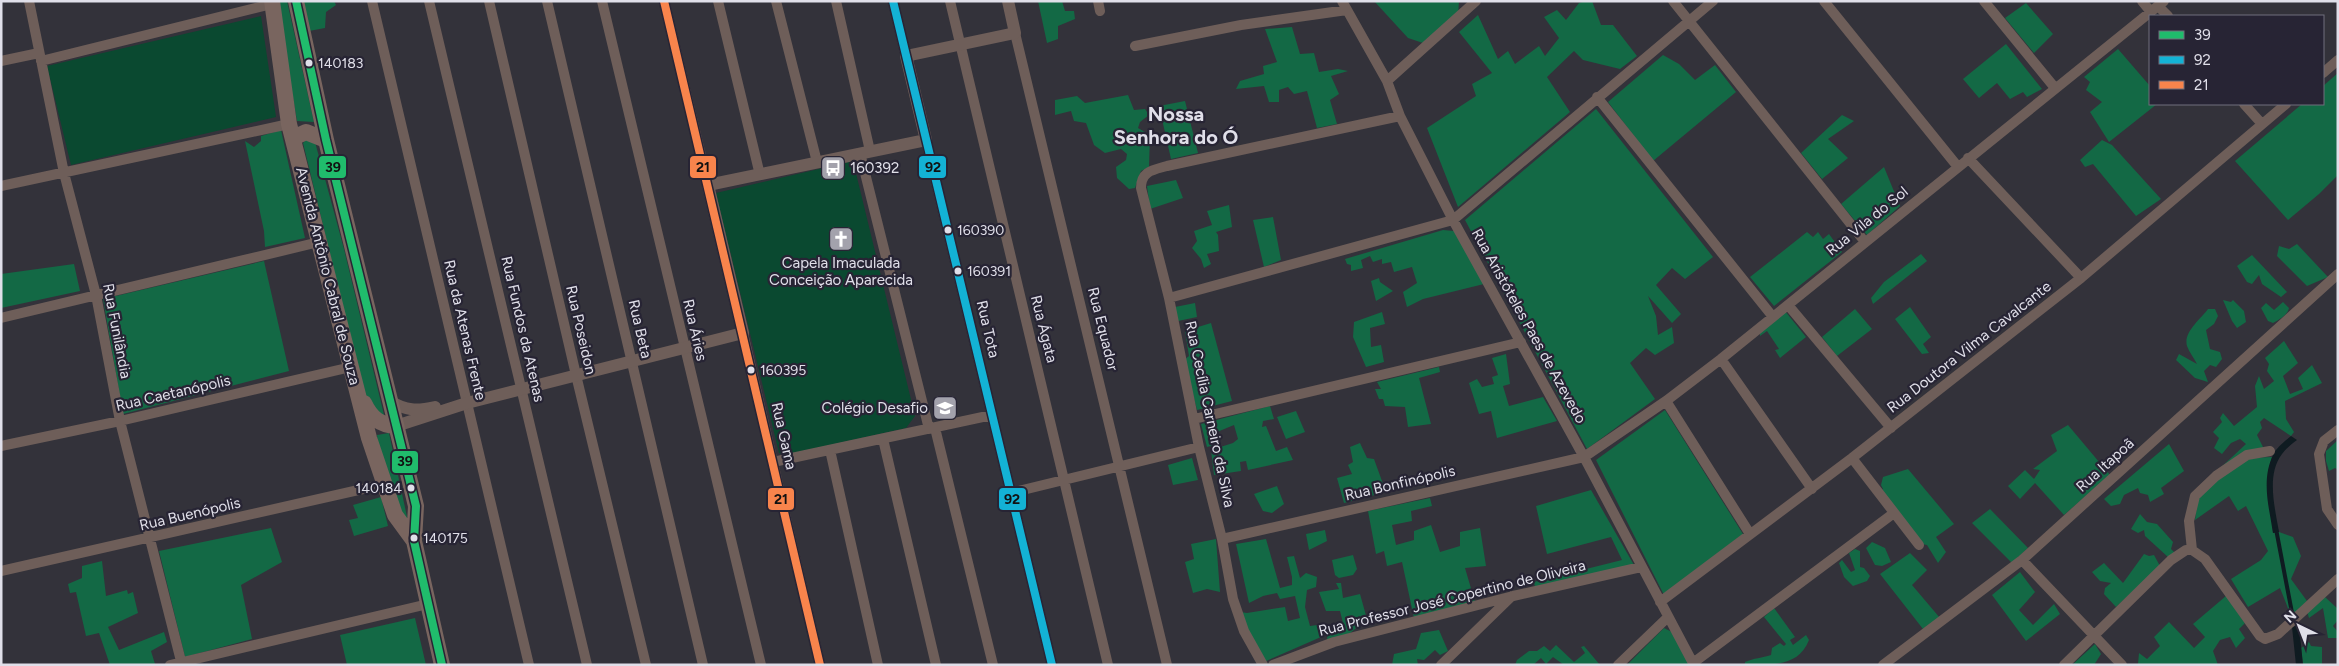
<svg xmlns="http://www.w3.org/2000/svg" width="2339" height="666" font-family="Figtree,sans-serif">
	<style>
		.green { fill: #0a4930 }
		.forest { fill: #136945 }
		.water { fill: #0f1b21 }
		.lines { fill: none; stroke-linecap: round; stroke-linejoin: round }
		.stream { stroke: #0f1b21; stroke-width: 4 }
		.minor { stroke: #6e5e59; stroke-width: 10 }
		.tertiary { stroke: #6e5e59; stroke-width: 12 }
		.primary { stroke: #79655f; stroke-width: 16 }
		.bus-1-casing { stroke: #272434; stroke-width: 11 }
		.bus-2-casing { stroke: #272434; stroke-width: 11 }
		.bus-3-casing { stroke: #272434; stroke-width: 11 }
		.bus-1 { stroke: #20bc6c; stroke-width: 8 }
		.bus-2 { stroke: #13b2d5; stroke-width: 8 }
		.bus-3 { stroke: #f8844c; stroke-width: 8 }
		.bus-dot { fill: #e0dfe9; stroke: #272434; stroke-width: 2 }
		.labels { text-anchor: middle; stroke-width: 4.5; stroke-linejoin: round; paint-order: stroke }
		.bus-label { font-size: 14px; fill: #e0dfe9; stroke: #272434; text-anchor: start }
		.poi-label { font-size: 15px; fill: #e0dfe9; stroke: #272434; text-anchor: start }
		.street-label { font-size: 15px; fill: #e0dfe9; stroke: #272434 }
		.district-label { font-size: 20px; font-weight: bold; fill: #e0dfe9; stroke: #272434 }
		.line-badge { stroke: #272434; stroke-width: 2 }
		.pale-badge-label { font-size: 14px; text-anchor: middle; font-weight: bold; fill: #111 }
	</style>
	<rect width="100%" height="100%" fill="#33323a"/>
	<path class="green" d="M261,16l15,101 -205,48 -24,-99z
		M853,161l62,255 -9,12 -121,27 -6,-2 -63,-260z"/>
	<path class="forest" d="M279,1h8l27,121 -17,-1 -11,-64z
		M302,1h32l2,4 -10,7 -1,16 -16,3z
		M1038,1h24l3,10h9l1,8 -17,7v13l-11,4z
		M1374,1h85l-1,15 -35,27 -15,-5z
		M1585,1h7l9,24h12l24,31 -17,13 -37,-9 -9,-9 -27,26 23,35 -112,95 -31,-79 49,-32 -4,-12 20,-11 -33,-41 19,-17 20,44 10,-8 7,13 24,-18 6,10 14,-18 -15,-21 13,-7 9,10 13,-17z
		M2026,3l27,31 -19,19 -29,-35z
		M1292,27l8,27 14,-1 5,19 19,-3 10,2 -17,5 8,18 -9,6 7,24 -20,4 -10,-37 -13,3 -6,-7 -9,3v12h-10l-5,-16 -28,3 4,-8 24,-7 -1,-8 14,-4 -12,-33z
		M2006,44l36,45 -15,8 -4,-5 -13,7 -13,-16 -18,15 -16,-19z
		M2118,49l32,37v18h7l-48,38 -19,-30 12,-10 -16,-12 4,-8 -6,-5z
		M1663,55l16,9 16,16 20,-15 21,27 -83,69 -45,-59z
		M2338,73v102l-19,19 -31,26 -53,-59 67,-57h21v-18z
		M1128,95l6,15 11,-1 4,6 -9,7 -2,6 12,7 -1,32 -8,4 -6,17 -6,1 -12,-11 -1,-11 10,-7 1,-6 -6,-5 -16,4 -11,-8 -8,-22 -12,-2 -3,-10 -16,4v-15l22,-4 8,7z
		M1185,101l13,52 -27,6 -12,-53z
		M1596,109l117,148 -28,22 -13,-11 -16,17 25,29 -9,9 -24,-27 8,20 2,19 14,-8 2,16 -19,12 -9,-7 -16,15 25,36 -68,50 -122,-229z
		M1842,115l12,6 -26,18 20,19 -26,21 -21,-26z
		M281,130l24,108 -40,9 -1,-16 -19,-90 9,6 7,-6v-5z
		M307,139l8,3 29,107 41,170 -13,-9 -9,-21 -60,-246z
		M2102,140l10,5 49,54 -25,17 -43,-52 -8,3 -5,-7z
		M1884,167l16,39 -33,29 -26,-31z
		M1176,180l7,18 -33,11 -3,-23z
		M1229,205l3,22 -16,5 2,3 1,16 -12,3 4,10 -7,4 -3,-9 -9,-11 5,-7 -3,-10 18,-6 -5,-14z
		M1273,217l8,43 -17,7 -11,-47z
		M1443,230l11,1 30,53 -61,15 -16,8 -4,-15 14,-9 -5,-16 -18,5 -3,-10 -9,2v-5l-9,3 -3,-6 -9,4 2,8 -12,3v-6l-4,-1 -2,-5z
		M1807,232l6,5 5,-5 5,7 6,-5 13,18 -68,54 -24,-29z
		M2297,244l31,33 -21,9 -30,-30 2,-10 10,3z
		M1921,254l6,7 -54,43 -2,-6 13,-16z
		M2252,255l35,37 -6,5 -19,-13 -3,-9 -7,9 -5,-2 -10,-16z
		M264,261l25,110 -166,43 -20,-115z
		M74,264l6,27 -79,17v-34z
		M1379,278l1,4 13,9 -17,10 -5,-20z
		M2223,300l8,2 2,-2 11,11 2,11 -9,6 -5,-7z
		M2283,302l6,6c-2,8 -9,11 -16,15l-5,-2 -7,-13 5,-5 8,7z
		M1195,303l2,14 -19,4 -3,-14z
		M1910,307l21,30 -8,7 6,9 -7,1 -27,-35z
		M1855,309l17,20 -35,27 -15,-19z
		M2208,309h7l3,7 -4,8 -8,6 4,19 10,3 2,7 -6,8 -6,-2 -6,6 4,11 -13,-4 -19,-18 3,-6 18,10c-3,-6 -8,-12 -10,-18 -4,-14 14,-27 21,-37z
		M1785,311l21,26 -26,21 -5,-8 4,-1 -12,-18 -7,5v-6z
		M1382,312l3,12 -15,4 1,19 10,-2 3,17 -18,5 -13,-30 1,-15z
		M1211,323l21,78 -35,9 -13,-50 5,-4 -4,-25z
		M2284,341l14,22 -15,13 7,18 13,-5 -5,-11 14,-13 10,18 -37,18 1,18 8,13 -3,4 -27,-18 -4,4 2,6 -5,7 7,14 -47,22 29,-27 -6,-5 -9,4 -9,11 -8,-6 5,-10 -6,-6 9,-10 -2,-4 3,-5 11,13 23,-19 -2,-21 4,-10 5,13 10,-8 -7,-10 2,-7 -4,-6z
		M1506,354l4,30 -7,2 6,20 34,-9 14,24 -60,17 -6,-27 -12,3 -10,-31 8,-4 5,8 12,-3 -2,-7 6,-2 -6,-17z
		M1439,367l1,5 -21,6 12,46 -23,3 -3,-20 -20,-1 -2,-7h-4l-4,-10h6l-4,-7z
		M1270,406l4,13 -11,2 -1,6 4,-1 10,25 11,-4 6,13 -45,10 -2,-9 -6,1 1,9 -27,4 -3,-25 22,-7 5,-4 -4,-14 -17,7 1,12 -11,3 -6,-23z
		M1665,410l78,124 -79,61 -68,-135z
		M1296,411l9,21 -19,7 -9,-22z
		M2068,425l42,50 -46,40 -29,-32 -15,16 -12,-13 17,-16 9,9 6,-9 -7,-1 24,-18 -6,-16z
		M389,433l20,93 -7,-9 -24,-72 -1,-10z
		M2338,440v30l-3,-2 -6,3 -3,-10v-10z
		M1360,443l7,15 7,1 12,33 -42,11 -7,-25 15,-4 -4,-9 5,-3 -3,-15z
		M2169,444l15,27 -23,17 3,6 -14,8 -2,-7 -8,-2 -2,-5 -14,7 -4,9 -9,2 -7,-7z
		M2272,457l-4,15 5,61 6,-1 14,5 8,19 -10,23 16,22 -16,15 -11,-28 -32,19 -17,-28 30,-19 7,-9 -22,-45 -8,5 -9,-15 -34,24 3,-23 21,-19 30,-20z
		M1192,458l6,22 -25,5 -5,-20z
		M1908,469l46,55 -18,13 10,15 -8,11 -11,-18 -5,-1 -42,-53 3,-2 -2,-4 2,-8z
		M1277,486l7,18 -12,9 -9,-2 -9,-17z
		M1591,490l43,75 -99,22 -1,-5 88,-22 -11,-23 -64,17 -11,-48z
		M381,497l7,29 -34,10 -5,-16 9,-2 -5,-13z
		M1430,498l2,8 -21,5 1,10 -20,4 4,20 18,-5v-9l17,-6 9,27 20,-6v-14l20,-4 6,38 -21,2 10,34 -61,16 -12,-56 -15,4 -3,-15 -8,3 -8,-43z
		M1990,509l38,39 -16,15 -40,-40z
		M2140,514l7,8 10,2 16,18 -2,7 4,4 -7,4 -23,-21 -1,-6 -6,3 -7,-4z
		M271,528l11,34 -41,23 11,54 -67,18 -26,-106z
		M1325,530l2,11 -18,9 -3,-16z
		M1216,539l4,53 -13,-3 -14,4 -8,-31 9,-3 -3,-15z
		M1266,539l14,49 12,-3v-8l-5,-20 7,-1 6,22 6,-5 11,4 -1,10 -9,3 -2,17 5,19 7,-1 4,12 -55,24 -15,-22 -10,-27 6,1 38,-6 3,14 12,-3 -5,-22 -15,3 -3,-6 -14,3 -14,7 -13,-59z
		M1872,542l13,6 6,14 -9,4 -7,-1 -9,-17z
		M1855,549l5,2v16l4,1 6,8 -3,5 -14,5 -9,-9 -5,-14 3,-3 9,12 4,-2 -6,-17z
		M1910,553l17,17 -15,15 28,33 -17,11 -43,-55z
		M2144,554l5,2 5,-1 6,11 -44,41 -12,-13 1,-6 6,-5 -11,-2 -8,-9 12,-9 19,20z
		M1353,555l4,14 -4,6 -14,3 -4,-3 -3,-15z
		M102,561l4,35 21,-6 1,4 5,-2 5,21 -30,14 11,23 45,-18 3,10 -16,9 4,13 -45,1 -11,-32 -13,3 -10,-44 -6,1 -2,-9 14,-6v-12z
		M2020,572l15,20 -16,18 14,15 21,-21 6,10 -34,27 -34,-46z
		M1336,583h5l2,15 17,-4 7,25 -18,15 -22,6 1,-12 15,-5 -3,-12h-14l-7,-19 20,-3z
		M2226,596l19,27 -6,6 6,9 -9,10 -6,-11 -10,3 -7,11 5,14 -80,-1 1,-11 8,6 13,-13 -6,-9 15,-15 25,26 11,-11 -12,-13z
		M2325,597l13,12v11l-5,6 5,6v17l-1,-11h-9l-5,-30 -14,10 -2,-7z
		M1774,608l21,29 -5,3 3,5 13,-10 3,5c-10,26 -35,25 -64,25v-3c9,-4 17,-4 26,-7l1,-7 8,-5 4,3 2,-2 -22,-27z
		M415,618l11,47h-79l-7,-30z
		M1664,628l8,4 17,33h-62z
		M1439,630l9,21 -8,4 -5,-5 -11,10 -7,-1 1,6h-26l2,-11 22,-5 5,-16z
		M2309,642l2,4 11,1v18h-19l-2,-17z
		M2095,644l6,10 -7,11h-22z
		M1556,645l18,17 11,-9 -4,-6 3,-1 16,19h-36l-11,-8 -7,7 -5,-6 -8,7h-18l2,-5 12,-9h8l7,-5 6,5z"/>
	<path class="water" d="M2291,436l6,4c-5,4 -11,8 -15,14 -16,21 -7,54 -3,78l-6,1c-4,-26 -12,-53 0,-78 3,-7 12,-14 18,-19z
		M2299,625l4,40h-7l-4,-38z"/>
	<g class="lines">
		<path class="stream" d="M2276,529l17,89"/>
		<path class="minor" d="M29,1l35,172 32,122 24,126 62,244
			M372,1l157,664
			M429,1l158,664
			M489,1l87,374 70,290
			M547,1l156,664
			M602,1l159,664
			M664,1l44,184
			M718,1l42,174
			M776,1l41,161
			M836,1l34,150
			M893,1l13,55
			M950,1l158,664
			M1098,1l2,10
			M1342,1l45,80 13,35 53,104 131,237 110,208
			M1673,1l192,241
			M1824,1l134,166
			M1984,1l71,87
			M2142,1l9,11
			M2158,6l10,10
			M1015,33l152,632
			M1135,46l106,-21 106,-15
			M1,61l38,-8
			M41,61l231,-57
			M2323,73l15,-13
			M1387,81l89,-80
			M1597,97l176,220
			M2244,104l18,20
			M926,140l126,525
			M860,153l69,276
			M1968,158l113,120
			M1,186l288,-62
			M1169,298l284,-78 260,-219
			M1788,305l103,123
			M1,318l318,-76
			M743,333l77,332
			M1721,359l91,130
			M1666,401l84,133
			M1194,419l327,-77
			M935,428l58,237
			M2338,430l-14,11 -5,13 8,55 11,16
			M883,439l53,226
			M1,446l119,-25 231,-54
			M830,450l48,215
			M1852,458l67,87
			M773,462l219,-47
			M1010,493l189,-46
			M1222,539l362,-82 82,-56 55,-42 443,-358
			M2192,550l13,9 55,77 5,3 13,-5 60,-55
			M2192,550l-3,-29 6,-25 21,-20 31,-21 23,-4
			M2022,560l100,105
			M1,571l384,-87
			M1660,602l192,-144 229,-180 205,-174
			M1693,663l201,-150
			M170,665l258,-61
			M1263,665l-19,-34 -11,-32 -11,-60 -23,-92 -30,-149 -28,-110c0,-17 12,-18 26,-22l233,-50
			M1273,665l61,-23 179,-46 128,-29
			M1441,665l71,-69
			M1618,665l50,-48
			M1883,665l139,-105 316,-286
			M2064,665l107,-105 15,-10h6"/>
		<path class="tertiary" d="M390,401c16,10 27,10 45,6
			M396,426l71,-23 276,-70 -35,-148 218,-45 -20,-84 109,-23 -7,-32"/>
		<path class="primary" d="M272,1l17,123 80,314 26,77 19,26
			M296,1l30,139 90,366 -2,35 28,124
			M293,138l13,-6 20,8
			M364,403c7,15 16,22 32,23"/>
		<defs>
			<path id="bus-1" d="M296,1l30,139 90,366 -2,35 28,124"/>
			<path id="bus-2" d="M893,1l159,664"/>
			<path id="bus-3" d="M664,1l156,664"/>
		</defs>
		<use href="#bus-1" class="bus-1-casing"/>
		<use href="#bus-2" class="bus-2-casing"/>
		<use href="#bus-3" class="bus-3-casing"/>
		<use href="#bus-1" class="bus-1"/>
		<use href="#bus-2" class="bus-2"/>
		<use href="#bus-3" class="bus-3"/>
	</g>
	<defs>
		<symbol id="bus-square" viewBox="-11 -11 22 22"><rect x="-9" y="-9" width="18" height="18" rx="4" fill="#a3a2ac" stroke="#272434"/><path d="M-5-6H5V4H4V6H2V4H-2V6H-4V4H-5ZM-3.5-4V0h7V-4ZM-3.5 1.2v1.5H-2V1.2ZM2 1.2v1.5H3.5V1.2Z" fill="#fff"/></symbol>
		<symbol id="church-square" viewBox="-11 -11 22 22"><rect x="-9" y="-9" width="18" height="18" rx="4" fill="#a3a2ac" stroke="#272434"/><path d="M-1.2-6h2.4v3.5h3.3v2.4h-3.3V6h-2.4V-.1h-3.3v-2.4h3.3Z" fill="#fff"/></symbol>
		<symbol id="school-square" viewBox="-11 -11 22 22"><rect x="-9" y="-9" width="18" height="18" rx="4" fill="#a3a2ac" stroke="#272434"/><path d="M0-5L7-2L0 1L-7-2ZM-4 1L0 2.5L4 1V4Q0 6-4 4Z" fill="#fff"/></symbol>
	</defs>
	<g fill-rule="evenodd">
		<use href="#bus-square" x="819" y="154" width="28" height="28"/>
		<use href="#church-square" x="827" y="225" width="28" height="28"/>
		<use href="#school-square" x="931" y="394" width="28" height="28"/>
	</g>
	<g class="bus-dot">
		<circle cx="309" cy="63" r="4.5"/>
		<circle cx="948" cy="230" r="4.5"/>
		<circle cx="958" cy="271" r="4.5"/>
		<circle cx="751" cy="370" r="4.5"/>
		<circle cx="411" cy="488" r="4.5"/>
		<circle cx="414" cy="538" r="4.5"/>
	</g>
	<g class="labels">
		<g class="bus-label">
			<text x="318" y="68">140183</text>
			<text x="957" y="235">160390</text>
			<text x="967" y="276">160391</text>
			<text x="760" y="375">160395</text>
			<text x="402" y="493" text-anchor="end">140184</text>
			<text x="423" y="543">140175</text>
		</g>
		<g class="poi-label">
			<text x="850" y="173">160392</text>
			<text x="841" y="268" text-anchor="middle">Capela Imaculada<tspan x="841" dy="17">Conceição Aparecida</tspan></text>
			<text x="928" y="413" text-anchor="end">Colégio Desafio</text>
		</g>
		<g class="street-label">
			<text transform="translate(1867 221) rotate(-39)" y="5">Rua Vila do Sol</text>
			<text transform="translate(328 276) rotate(76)" y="5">Avenida Antônio Cabral de Souza</text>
			<text transform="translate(1529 326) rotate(61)" y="5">Rua Aristóteles Paes de Azevedo</text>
			<text transform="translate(523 329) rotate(77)" y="5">Rua Fundos da Atenas</text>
			<text transform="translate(640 329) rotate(77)" y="5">Rua Beta</text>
			<text transform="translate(988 329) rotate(77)" y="5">Rua Tota</text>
			<text transform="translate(1044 329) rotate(76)" y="5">Rua Ágata</text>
			<text transform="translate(1103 329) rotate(76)" y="5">Rua Equador</text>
			<text transform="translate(465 330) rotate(77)" y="5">Rua da Atenas Frente</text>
			<text transform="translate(581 330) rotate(77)" y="5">Rua Poseidon</text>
			<text transform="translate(695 330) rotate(77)" y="5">Rua Áries</text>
			<text transform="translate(117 331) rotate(79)" y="5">Rua Funilândia</text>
			<text transform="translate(1969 347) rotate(-38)" y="5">Rua Doutora Vilma Cavalcante</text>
			<text transform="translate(173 393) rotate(-13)" y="5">Rua Caetanópolis</text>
			<text transform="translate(1210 414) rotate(78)" y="5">Rua Cecília Carneiro da Silva</text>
			<text transform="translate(784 436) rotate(77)" y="5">Rua Gama</text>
			<text transform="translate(2105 465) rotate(-42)" y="5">Rua Itapoã</text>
			<text transform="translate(1400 483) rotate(-13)" y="5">Rua Bonfinópolis</text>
			<text transform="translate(190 514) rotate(-13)" y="5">Rua Buenópolis</text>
			<text transform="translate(1452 598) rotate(-14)" y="5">Rua Professor José Copertino de Oliveira</text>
		</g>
		<g class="district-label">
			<text x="1176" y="121">Nossa<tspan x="1176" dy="23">Senhora do Ó</tspan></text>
		</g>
	</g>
	<g class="line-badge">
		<rect x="689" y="155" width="28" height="24" rx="5" fill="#f8844c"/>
		<rect x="918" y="155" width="29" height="24" rx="5" fill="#13b2d5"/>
		<rect x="318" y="155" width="29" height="24" rx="5" fill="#20bc6c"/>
		<rect x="391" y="450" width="28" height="24" rx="5" fill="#20bc6c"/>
		<rect x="767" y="487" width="28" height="24" rx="5" fill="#f8844c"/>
		<rect x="998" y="487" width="29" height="24" rx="5" fill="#13b2d5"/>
	</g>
	<g class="pale-badge-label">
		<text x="703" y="172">21</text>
		<text x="933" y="172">92</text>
		<text x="333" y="172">39</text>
		<text x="405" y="466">39</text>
		<text x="781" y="504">21</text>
		<text x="1012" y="504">92</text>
	</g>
	<rect width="2339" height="666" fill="none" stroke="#e0dfe9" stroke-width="5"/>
	<rect x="2149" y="15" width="175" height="90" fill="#272434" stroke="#716f7c"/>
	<rect x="2159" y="31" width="25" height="8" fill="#20bc6c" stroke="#716f7c"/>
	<text x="2194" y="40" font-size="15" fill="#e0dfe9">39</text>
	<rect x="2159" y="56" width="25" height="8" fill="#13b2d5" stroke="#716f7c"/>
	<text x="2194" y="65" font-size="15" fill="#e0dfe9">92</text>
	<rect x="2159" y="81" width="25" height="8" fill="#f8844c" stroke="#716f7c"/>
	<text x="2194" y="90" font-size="15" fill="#e0dfe9">21</text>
	<g transform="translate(2299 626) rotate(317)" stroke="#272434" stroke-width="4" paint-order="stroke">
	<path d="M0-4L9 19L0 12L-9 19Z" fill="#e0dfe9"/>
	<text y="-8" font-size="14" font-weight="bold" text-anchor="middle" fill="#e0dfe9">N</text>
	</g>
</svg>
